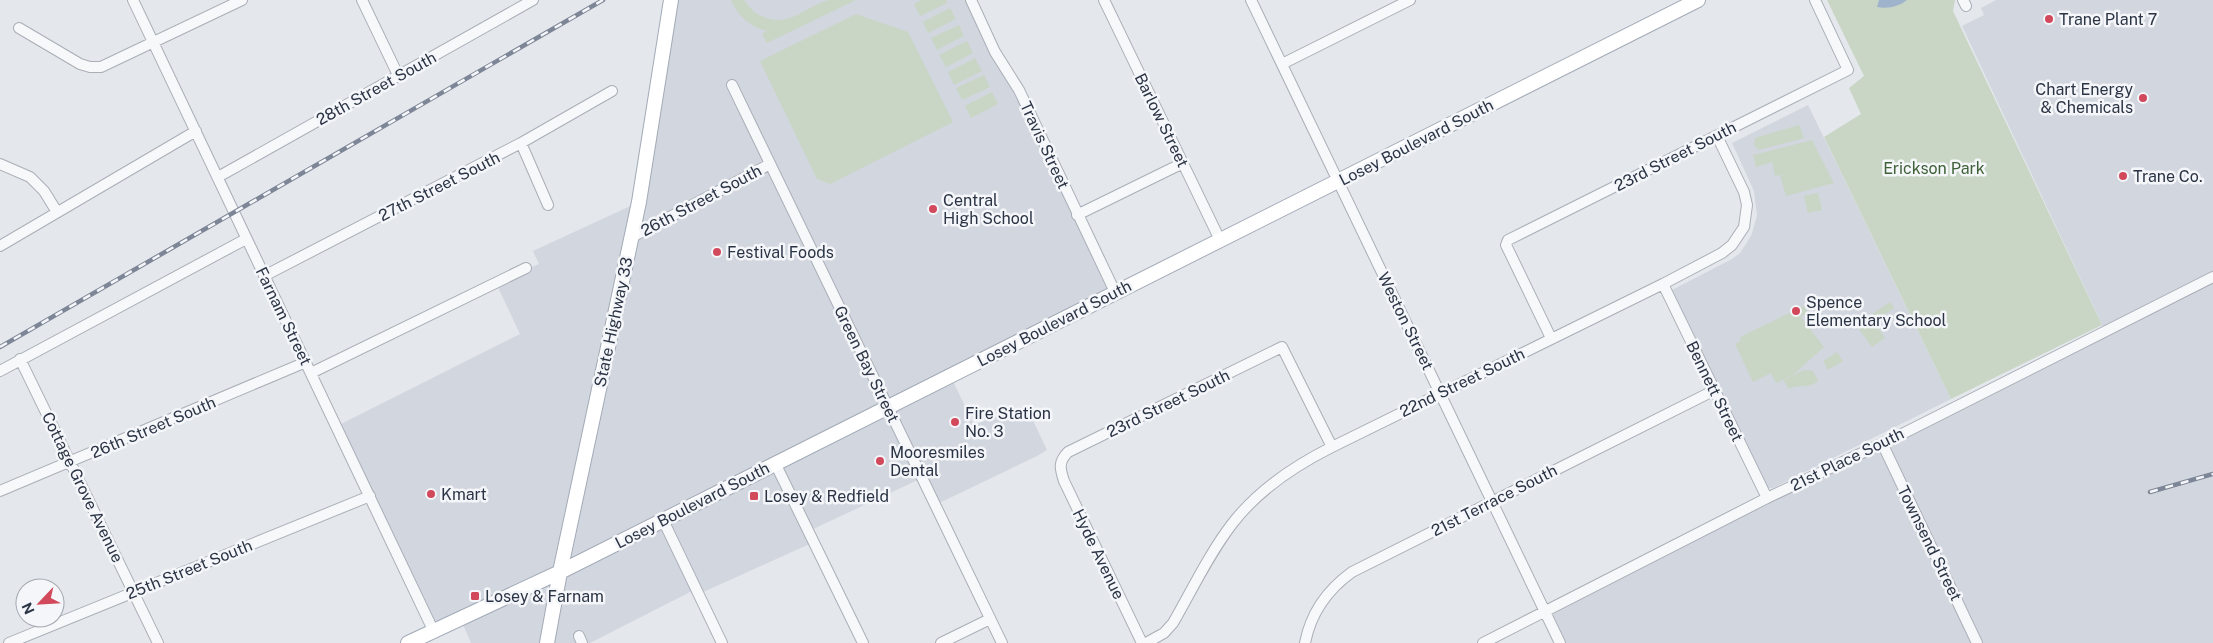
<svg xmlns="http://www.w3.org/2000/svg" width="2213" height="643" font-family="'Public Sans',sans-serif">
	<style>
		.built { fill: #d2d6de }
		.green { fill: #c9d6c5 }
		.water { fill: #9fb4cc }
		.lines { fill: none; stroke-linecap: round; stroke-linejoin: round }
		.minor-casing { stroke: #a9aeb7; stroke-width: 12 }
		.major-casing { stroke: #a3abb8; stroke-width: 16 }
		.minor { stroke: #f7f8fa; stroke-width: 10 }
		.major { stroke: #fff; stroke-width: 14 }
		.rail-casing { stroke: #7d8696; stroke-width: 4.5 }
		.rail { stroke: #f4f6f9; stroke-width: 2.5; stroke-dasharray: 8; stroke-linecap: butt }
		.poi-dot { fill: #d1495b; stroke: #f4f6f9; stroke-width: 2 }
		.labels { text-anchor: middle; stroke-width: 5; stroke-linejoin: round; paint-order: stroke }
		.poi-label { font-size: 16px; fill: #2b3445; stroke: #f4f6f9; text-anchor: start }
		.street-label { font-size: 16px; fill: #2b3445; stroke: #f4f6f9 }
		.park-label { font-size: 16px; fill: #3f6138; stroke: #f4f6f9 }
	</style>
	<rect width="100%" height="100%" fill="#e4e7ec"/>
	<path class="built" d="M671,0h300l144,292 -165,83 24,50 25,-10h23l7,-3 18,38 -10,6 -102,49 -13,-27 -113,53 5,11 -115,52 -4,-7 -5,5 -100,51h-119l-10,-23 -27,12 -97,-206 183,-92 -24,-51 43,-19 -6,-13 106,-49z
		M1996,0h217v643h-653l-15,-31 561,-279 -144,-307 22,-11 -3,-7z
		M1808,105l143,294 -178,89h-5l-96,-198 60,-31 8,-6 11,-17 6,-20 -3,-25 -22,-48z"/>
	<path class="green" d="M731,0h13c5,8 12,14 20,17 27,11 41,-11 65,-17 8,0 19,0 27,0l-89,43 -5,-9 5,-3c-17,-4 -29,-15 -36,-31z
		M921,0h25l1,3 -27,13 -6,-12z
		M1827,0h128l-2,11 149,314 -151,74 -127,-262 37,-23 -12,-26 15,-12z
		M950,8l6,11 -28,14 -5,-11z
		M856,14l52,18 45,90 -123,62 -13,-5 -57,-118z
		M959,25l5,11 -27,14 -6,-12z
		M967,41l6,12 -27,14 -7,-12z
		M975,58l7,13 -28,14 -6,-13z
		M984,75l6,12 -28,13 -6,-12z
		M992,92l6,12 -27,14 -6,-12z
		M1799,125l5,13 -2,1 -44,11 -4,-5 1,-7z
		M1812,140l22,43 -48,13 -6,-21 -5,1 -3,-14 -16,5 -3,-12z
		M1818,193l4,17 -14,3 -4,-17z
		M1890,302l4,6 -20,14 11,16 -13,9 -16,-22z
		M1804,306l3,6 -6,5 23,30 -30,27 -18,9 -5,-10 -18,9 -18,-38 6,-3 -1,-4z
		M1837,352l6,9 -15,9 -5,-9z
		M1804,370l9,1 5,9c-7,10 -19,3 -29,9l-6,-9z"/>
	<path class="water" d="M1879,0h28c-9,7 -19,9 -30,7z"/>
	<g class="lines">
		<defs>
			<path id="minor" d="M133,0l301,632
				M362,0l36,75
				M971,0l24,52 24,38 96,202
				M1104,0l116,240
				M1251,0l309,643
				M1963,0l3,6
				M19,28l61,36 10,3h11l141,-67
				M1282,64l128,-64
				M732,85l270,558
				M521,143l27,62
				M0,164l30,13 14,14 13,21
				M218,177l315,-177
				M1077,215l106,-52
				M632,237l138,-73
				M0,246l196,-115
				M264,276l257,-133 91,-52
				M1663,284l104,214
				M1551,338l-45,-93 2,-5 340,-170 -33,-70
				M20,359l138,284
				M0,371l246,-132
				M311,373l215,-105
				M1882,443l95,200
				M775,463l88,180
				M0,491l306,-129
				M663,520l59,123
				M579,636l3,7
				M9,643l361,-147
				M941,643l49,-24
				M1142,643l-78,-162c-4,-12 -6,-19 4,-29l214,-105 50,100
				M1146,643l18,-10 9,-10c19,-33 36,-69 59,-99 26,-34 62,-58 100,-77l331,-163 59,-31 10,-8 12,-18 3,-22 -3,-13 -27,-56
				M1305,643c6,-31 22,-53 47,-71l363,-182
				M1483,643l284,-145 137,-65 309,-156"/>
			<path id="major" d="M408,643l152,-71 1138,-572
				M547,643l13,-71 79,-370 32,-202"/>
		</defs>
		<use href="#minor" class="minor-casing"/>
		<use href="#major" class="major-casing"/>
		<use href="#minor" class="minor"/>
		<use href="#major" class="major"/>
		<defs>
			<path id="rail" d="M0,347l603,-347
				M2150,492l63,-18"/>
		</defs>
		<use href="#rail" class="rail-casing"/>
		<use href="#rail" class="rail"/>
	</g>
	<g class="poi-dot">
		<circle cx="2049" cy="19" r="5"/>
		<circle cx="2143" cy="98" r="5"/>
		<circle cx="2123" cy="176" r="5"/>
		<circle cx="933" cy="209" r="5"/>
		<circle cx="717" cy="252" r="5"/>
		<circle cx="1796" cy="311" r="5"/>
		<circle cx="955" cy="422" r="5"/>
		<circle cx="880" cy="461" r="5"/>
		<circle cx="431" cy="494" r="5"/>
		<rect x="749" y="491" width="10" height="10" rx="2.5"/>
		<rect x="470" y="591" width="10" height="10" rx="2.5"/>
	</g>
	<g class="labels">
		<g class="poi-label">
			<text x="2059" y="25">Trane Plant 7</text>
			<text x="2133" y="95" text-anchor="end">Chart Energy<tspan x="2133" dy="18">&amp; Chemicals</tspan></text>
			<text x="2133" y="182">Trane Co.</text>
			<text x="943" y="206">Central<tspan x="943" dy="18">High School</tspan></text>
			<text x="727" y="258">Festival Foods</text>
			<text x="1806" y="308">Spence<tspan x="1806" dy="18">Elementary School</tspan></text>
			<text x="965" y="419">Fire Station<tspan x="965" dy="18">No. 3</tspan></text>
			<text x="890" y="458">Mooresmiles<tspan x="890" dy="18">Dental</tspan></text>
			<text x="441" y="500">Kmart</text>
			<text x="764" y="502">Losey &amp; Redfield</text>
			<text x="485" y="602">Losey &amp; Farnam</text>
		</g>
		<g class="street-label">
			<text transform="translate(376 88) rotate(-29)" y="6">28th Street South</text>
			<text transform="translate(1162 120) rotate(64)" y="6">Barlow Street</text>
			<text transform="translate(1416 142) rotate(-27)" y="6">Losey Boulevard South</text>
			<text transform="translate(1045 145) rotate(65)" y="6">Travis Street</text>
			<text transform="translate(1675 156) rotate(-27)" y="6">23rd Street South</text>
			<text transform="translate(439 186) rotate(-27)" y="6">27th Street South</text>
			<text transform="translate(701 200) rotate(-28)" y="6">26th Street South</text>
			<text transform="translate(284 316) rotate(64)" y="6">Farnam Street</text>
			<text transform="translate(1406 321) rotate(64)" y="6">Weston Street</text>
			<text transform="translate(613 322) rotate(-78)" y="6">State Highway 33</text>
			<text transform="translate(1054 323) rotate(-27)" y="6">Losey Boulevard South</text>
			<text transform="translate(867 364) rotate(64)" y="6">Green Bay Street</text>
			<text transform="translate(1462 382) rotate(-26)" y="6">22nd Street South</text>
			<text transform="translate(1715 391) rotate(64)" y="6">Bennett Street</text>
			<text transform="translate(1168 403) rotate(-26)" y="6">23rd Street South</text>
			<text transform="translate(153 427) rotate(-23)" y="6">26th Street South</text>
			<text transform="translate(1847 459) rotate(-26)" y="6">21st Place South</text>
			<text transform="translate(83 487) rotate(64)" y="6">Cottage Grove Avenue</text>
			<text transform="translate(1494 500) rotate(-27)" y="6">21st Terrace South</text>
			<text transform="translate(692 505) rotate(-27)" y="6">Losey Boulevard South</text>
			<text transform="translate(1930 543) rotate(64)" y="6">Townsend Street</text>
			<text transform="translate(1099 554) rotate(64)" y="6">Hyde Avenue</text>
			<text transform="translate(189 569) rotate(-22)" y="6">25th Street South</text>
		</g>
		<g class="park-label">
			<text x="1934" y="174">Erickson Park</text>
		</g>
	</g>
	<g transform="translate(40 603) rotate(245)"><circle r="24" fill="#f4f6f9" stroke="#a4a8b1"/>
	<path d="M0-4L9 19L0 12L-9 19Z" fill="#d1495b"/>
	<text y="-8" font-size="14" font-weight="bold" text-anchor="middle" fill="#2b3445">N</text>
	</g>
</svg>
